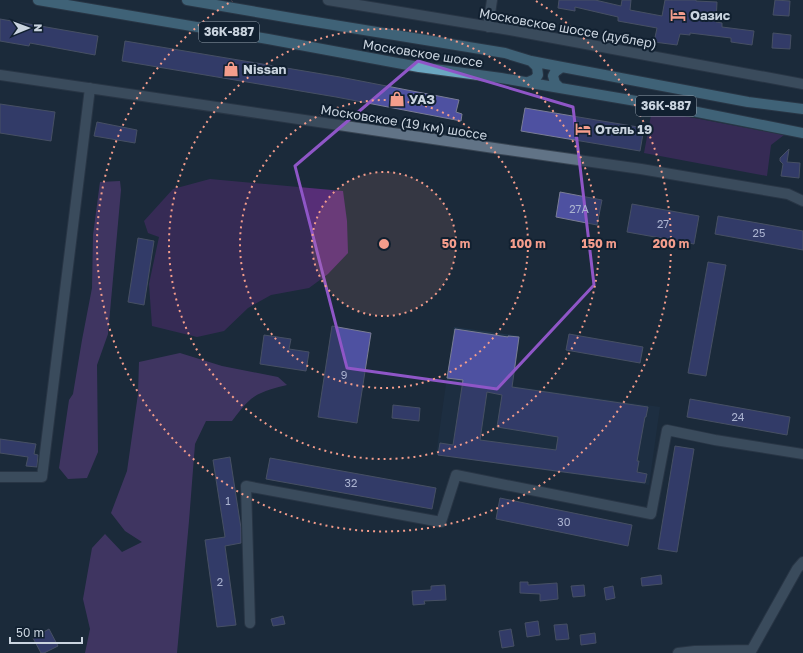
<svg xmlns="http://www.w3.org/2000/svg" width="803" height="653" font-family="'Golos Text',sans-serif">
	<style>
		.built { fill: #1f3449 }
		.green { fill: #572e77 }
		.forest { fill: #6c4390 }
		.building { fill: #4e51a1; stroke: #7a7d95; fill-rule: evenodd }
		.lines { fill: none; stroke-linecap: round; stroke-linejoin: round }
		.minor-casing { stroke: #384452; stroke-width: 12 }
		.major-casing { stroke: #384452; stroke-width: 12 }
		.minor { stroke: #617386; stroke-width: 10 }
		.major { stroke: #6ba7c1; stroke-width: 10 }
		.marked { fill: none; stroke: #8f56c7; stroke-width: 3; stroke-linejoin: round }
		.ring { fill: none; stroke: #f49d8c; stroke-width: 2; stroke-dasharray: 2 4 }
		.labels { text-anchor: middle; stroke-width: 4; stroke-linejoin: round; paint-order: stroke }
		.number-label { font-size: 11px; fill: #abb3d0 }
		.shield { fill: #112030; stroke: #929eaa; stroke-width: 1 }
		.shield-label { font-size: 12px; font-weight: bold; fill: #cad4df }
		.poi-label { font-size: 13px; font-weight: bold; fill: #cad4df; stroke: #112030; text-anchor: start }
		.street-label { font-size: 13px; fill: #cad4df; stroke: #112030 }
		.centre { fill: #f49d8c; stroke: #112030; stroke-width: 2 }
		.ring-label { font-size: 12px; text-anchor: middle; font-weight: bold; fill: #f49d8c; stroke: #112030; stroke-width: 4; stroke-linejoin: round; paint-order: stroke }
	</style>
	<rect width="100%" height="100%" fill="#1b2a3a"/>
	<path class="built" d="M454,327l66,9 -7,50 147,21 -11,78 -213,-30z"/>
	<path class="green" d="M652,110l132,25 -13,10 -4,31 -123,-23z
		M210,179l133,12 4,30 1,32 -20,21 -19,14 -38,7 -23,13 -24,23 -27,6 -45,-11 -3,-42 10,-47 -11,-4 -4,-12 29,-32z"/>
	<path class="forest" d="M120,181l1,9 -13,144 -11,31 1,87 -11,26 -19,1 -9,-11 10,-68 4,-6 9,-54 10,-52 1,-53 7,-53z
		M180,353l42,13 56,11 9,8c-12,3 -26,6 -36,14 -7,6 -13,14 -19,22h-26l-11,23 -6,77 -12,132h-92l5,-24 -7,-30 9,-51 13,-14 17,18 20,-10 -17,-11 -14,-18 16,-42 11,-77 1,-32z"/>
	<path class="building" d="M559,0h36l26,6 1,-6h9l-1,10 32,6 3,-16h31v1l21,1 -1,20 6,1v4l32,4 -2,14 -21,-3v-4l-41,-5v2l-10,-1 -3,11 -23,-3 3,-14 -39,-7v-4l-43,-10v4l-17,-3z
		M775,0l15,1 -1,15 -16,-1z
		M0,19l98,17 -3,19 -65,-12 -1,3 -29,-5z
		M773,33l18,2 -1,14 -18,-1z
		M125,41l215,36 119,23 -3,12 6,2 -1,7 -125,-24 -214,-36z
		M0,104l55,8 -4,29 -51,-8z
		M525,108l119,20 -4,23 -119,-20z
		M97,122l40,8 -2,13 -41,-7z
		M789,149l-2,13 13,1 -1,15 -18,-2 2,-12 -3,-3v-3z
		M560,192l42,8 -5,25 -41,-8z
		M632,204l67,12 -5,28 -67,-12z
		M718,216l85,15v19l-88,-16z
		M138,238l16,3 -10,64 -16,-3z
		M708,262l18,3 -20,111 -18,-3z
		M332,326l39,7 -14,90 -39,-6z
		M455,329l53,8v-1l11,1 -7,50 136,20 -2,10h-1l-8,44h2l-2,11 10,2 -2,9 -207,-28 2,-12 13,2 10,-65 -16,-2zM487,392l15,3 -5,32 61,10 -2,13 -76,-10z
		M569,334l74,13 -3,16 -74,-13z
		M264,335l27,4 -2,10 20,3 -3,19 -46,-7z
		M690,399l100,18 -3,18 -100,-18z
		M393,405l27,3 -1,13 -27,-3z
		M0,439l36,5 -2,10 4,1 -1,12 -11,-1 2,-9 -28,-4z
		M675,446l19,3 -17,103 -19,-3z
		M230,457l11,71v15l-16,3 11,79 -19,2 -12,-87 20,-3 -12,-77z
		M270,458l166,30 -4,21 -166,-30z
		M500,498l132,27 -4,21 -132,-27z
		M661,575l1,9 -20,2 -1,-8z
		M520,582h8v3l29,-2 1,16 -18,2v-7l-20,-1z
		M445,585l1,15 -22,1 1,3 -12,1 -1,-14 19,-1v-4z
		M584,585l1,11 -12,1 -2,-11z
		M613,586l2,12 -9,2 -2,-12z
		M283,616l2,8 -12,2 -2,-7z
		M538,621l2,14 -13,2 -2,-14z
		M567,624l2,15 -13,1 -2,-15z
		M49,629l9,17 -14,7h-3l-8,-15z
		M511,629l3,17 -12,2 -3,-17z
		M595,633l1,10 -15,2 -1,-10z"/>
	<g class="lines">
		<defs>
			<path id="minor" d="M328,0l182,30 293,54
				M488,27l4,-27
				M0,75l501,74 140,20 147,25 15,7
				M0,477h42l48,-389
				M250,623l-4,-137 195,36 15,-47 195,39 16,-84 48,10 88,14
				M678,653l17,-2 56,-1
				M750,653l47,-84 6,-7"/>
			<path id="major" d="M38,0l230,39 151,28 82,11 59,10 117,20 126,25
				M187,0l110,19 208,34 26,8 31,6 186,35 55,7
				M528,82l7,-3 3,-4 -1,-8 -6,-6
				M560,88l-5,-5 -2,-7 2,-4 7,-5"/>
		</defs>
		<use href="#minor" class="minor-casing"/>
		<use href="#major" class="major-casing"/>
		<use href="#minor" class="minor"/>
		<use href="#major" class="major"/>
	</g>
	<path d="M0 0H803V653H0ZM418,61l155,46 21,178 -97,104 -150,-21 -52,-202z" fill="#1b2a3a" fill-opacity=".55" fill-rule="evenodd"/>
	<path class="marked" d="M418,61l155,46 21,178 -97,104 -150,-21 -52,-202z"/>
	<circle cx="384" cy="244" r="72" fill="#f49d8c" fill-opacity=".12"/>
	<g class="ring">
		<circle cx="384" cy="244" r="72"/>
		<circle cx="384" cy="244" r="144"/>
		<circle cx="384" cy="244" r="215"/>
		<path d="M536 1A287 287 0 1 1 232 1"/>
	</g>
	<defs>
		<symbol id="hotel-bare" viewBox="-9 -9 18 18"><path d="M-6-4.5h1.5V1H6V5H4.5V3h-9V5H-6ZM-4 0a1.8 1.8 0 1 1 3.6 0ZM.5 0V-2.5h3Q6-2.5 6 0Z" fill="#f49d8c" stroke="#112030" stroke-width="2.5" paint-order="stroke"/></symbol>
		<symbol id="shop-bare" viewBox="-9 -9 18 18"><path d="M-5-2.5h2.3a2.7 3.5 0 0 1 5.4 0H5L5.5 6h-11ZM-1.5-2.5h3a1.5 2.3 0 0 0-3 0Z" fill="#f49d8c" stroke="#112030" stroke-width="2.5" paint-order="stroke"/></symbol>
	</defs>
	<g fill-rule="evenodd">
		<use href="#hotel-bare" x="667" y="4" width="22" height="22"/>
		<use href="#shop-bare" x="220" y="58" width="22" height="22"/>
		<use href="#shop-bare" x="386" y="88" width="22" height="22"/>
		<use href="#hotel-bare" x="572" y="118" width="22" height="22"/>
	</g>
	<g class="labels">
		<g class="number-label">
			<text x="579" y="213">27А</text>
			<text x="663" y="228">27</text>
			<text x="759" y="237">25</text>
			<text x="344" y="379">9</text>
			<text x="738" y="421">24</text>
			<text x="351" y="487">32</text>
			<text x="228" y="505">1</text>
			<text x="564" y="526">30</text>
			<text x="220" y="586">2</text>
		</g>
		<g class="shield">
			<rect x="199" y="22" width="60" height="20" rx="3"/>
			<rect x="636" y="96" width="60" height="20" rx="3"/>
		</g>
		<g class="shield-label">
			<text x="229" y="36">36К-887</text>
			<text x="666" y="110">36К-887</text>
		</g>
		<g class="poi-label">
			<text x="690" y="20">Оазис</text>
			<text x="243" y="74">Nissan</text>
			<text x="409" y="104">УАЗ</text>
			<text x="595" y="134">Отель 19</text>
		</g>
		<g class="street-label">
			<text transform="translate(568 28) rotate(10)" y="5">Московское шоссе (дублер)</text>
			<text transform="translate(423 53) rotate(9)" y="5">Московское шоссе</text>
			<text transform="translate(404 122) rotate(9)" y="5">Московское (19 км) шоссе</text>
		</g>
	</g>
	<circle cx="384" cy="244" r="6" class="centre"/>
	<g class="ring-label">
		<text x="456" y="248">50 m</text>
		<text x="528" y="248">100 m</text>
		<text x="599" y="248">150 m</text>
		<text x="671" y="248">200 m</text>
	</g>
	<g transform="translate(28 28) rotate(89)" stroke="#112030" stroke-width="3" paint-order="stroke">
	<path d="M0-3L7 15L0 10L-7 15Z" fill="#cad4df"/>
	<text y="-6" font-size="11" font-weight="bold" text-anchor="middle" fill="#cad4df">N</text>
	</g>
	<path d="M10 637v6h72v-6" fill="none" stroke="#cad4df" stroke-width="2"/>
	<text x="16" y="637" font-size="12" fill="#cad4df" stroke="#112030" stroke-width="3" paint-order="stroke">50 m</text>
</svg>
